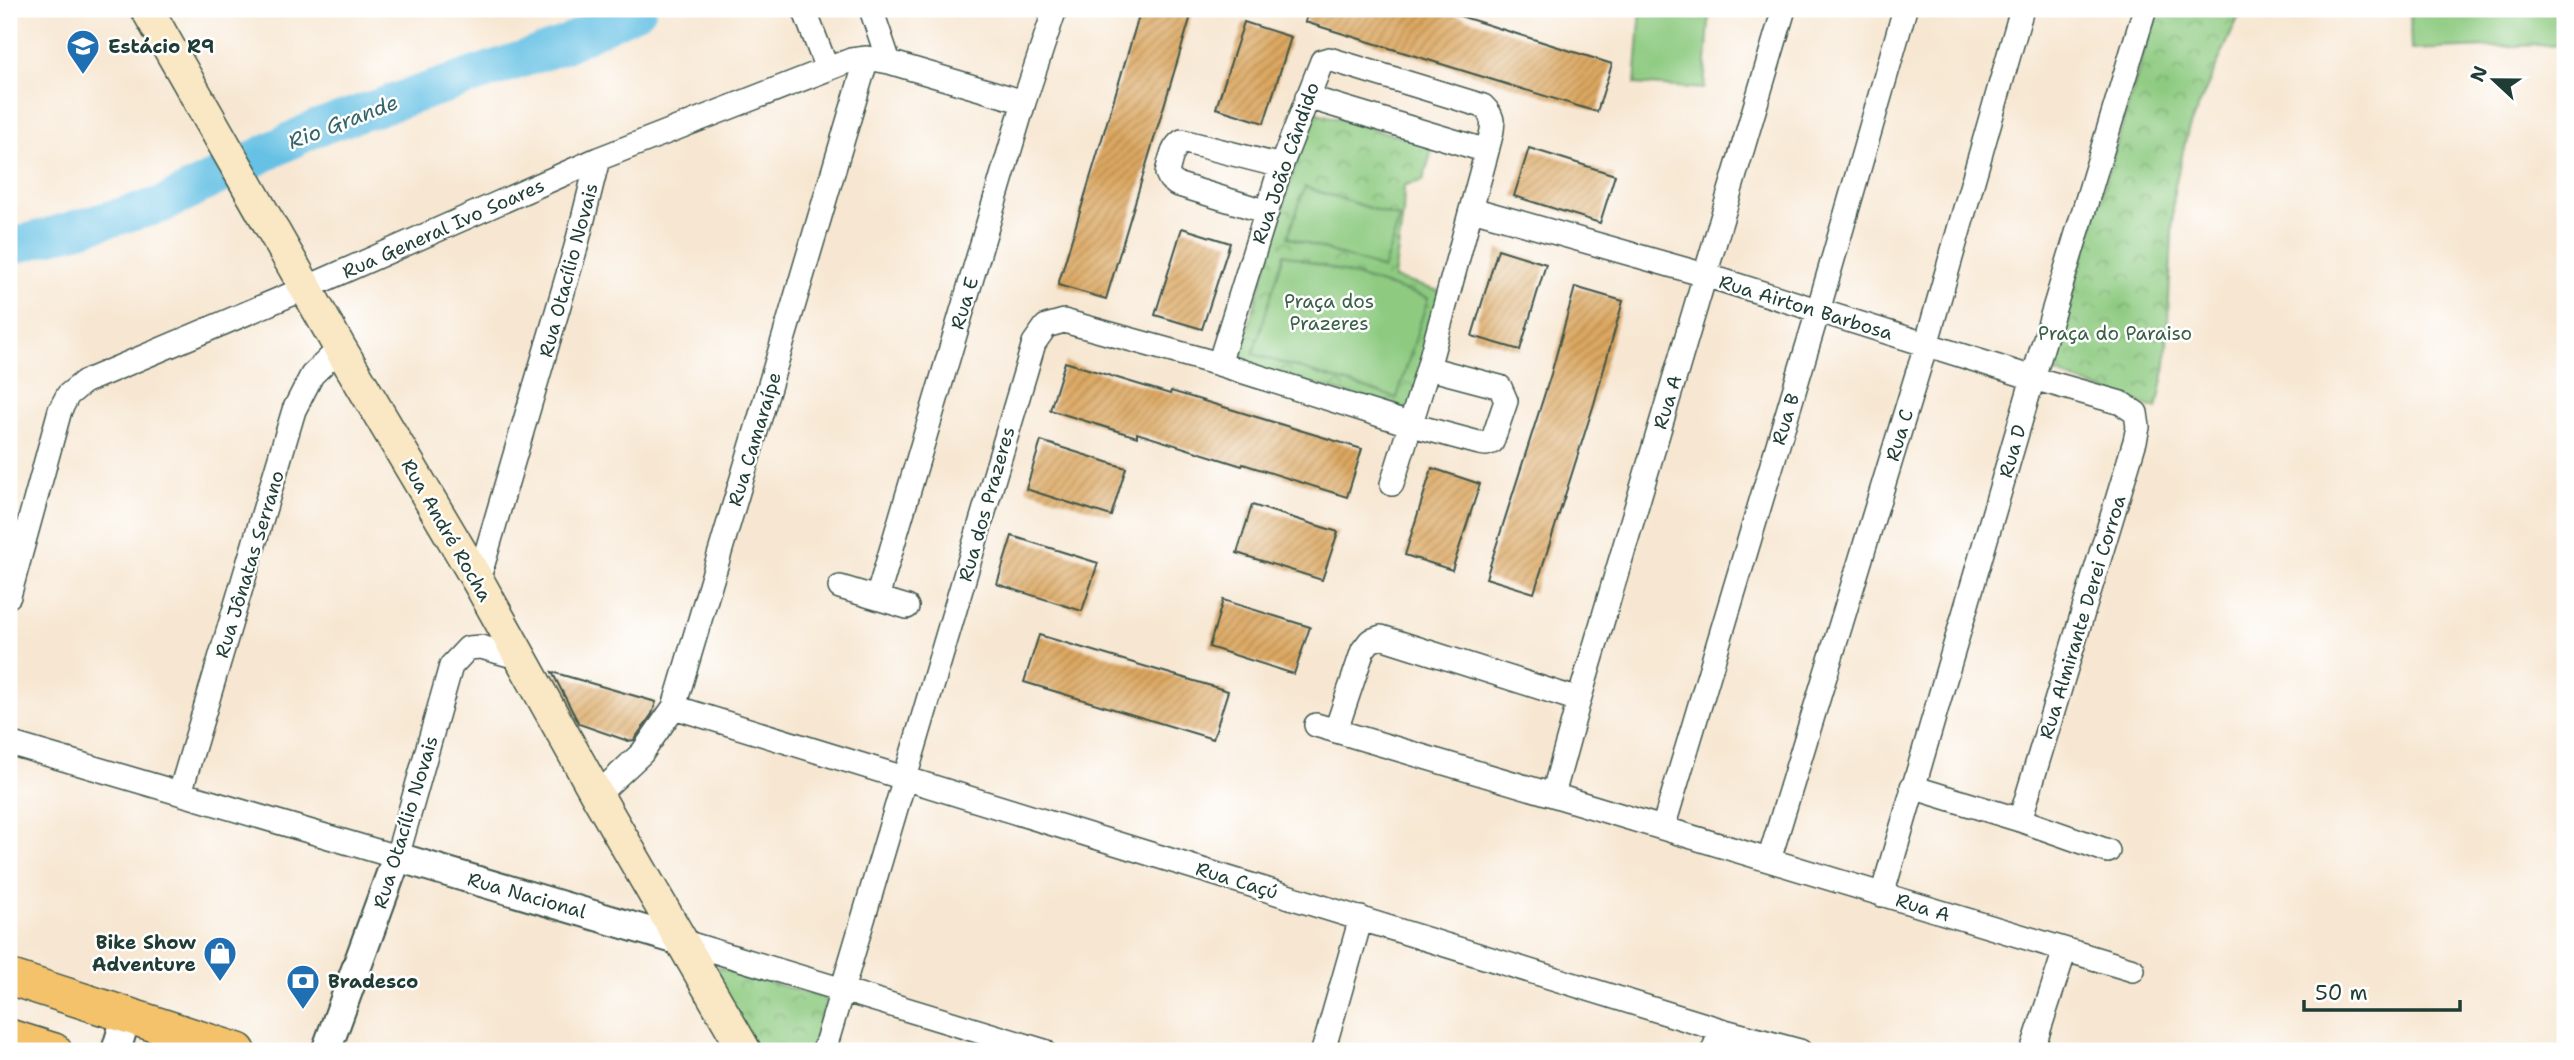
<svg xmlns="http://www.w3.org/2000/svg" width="2574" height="1060" font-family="'Shantell Sans',sans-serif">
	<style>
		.park { fill: url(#park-crowns); stroke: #56845a; stroke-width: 2 }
		.garden { fill: #8ecb81; stroke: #56845a; stroke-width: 2 }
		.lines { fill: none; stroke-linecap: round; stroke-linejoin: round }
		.river { stroke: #66c1e4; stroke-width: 37 }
		.building { fill: url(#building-hatch) }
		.minor-casing { stroke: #3f564c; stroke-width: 26 }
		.tertiary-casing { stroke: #3f564c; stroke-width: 32 }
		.secondary-casing { stroke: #3f564c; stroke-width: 35 }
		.primary-casing { stroke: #3f564c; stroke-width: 38 }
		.minor { stroke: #fff; stroke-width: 23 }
		.tertiary { stroke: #fff; stroke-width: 28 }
		.secondary { stroke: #fae7c3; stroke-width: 32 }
		.primary { stroke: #f3c26a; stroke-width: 35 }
		.labels { text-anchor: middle; stroke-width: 5; stroke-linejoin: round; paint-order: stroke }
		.poi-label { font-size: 19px; font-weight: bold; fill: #1f3d34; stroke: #fff; text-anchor: start }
		.street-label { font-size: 19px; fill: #1f3d34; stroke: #fff }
		.park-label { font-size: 19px; fill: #3b6047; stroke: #fff }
		.water-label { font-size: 21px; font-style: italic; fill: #346569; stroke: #fff }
	</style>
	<defs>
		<pattern id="park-crowns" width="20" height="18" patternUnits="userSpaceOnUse" patternTransform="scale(1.75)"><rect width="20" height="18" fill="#8ecb81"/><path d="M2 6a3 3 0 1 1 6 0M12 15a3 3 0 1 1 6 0" fill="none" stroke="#73a66a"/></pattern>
		<pattern id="building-hatch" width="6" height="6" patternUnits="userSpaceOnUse" patternTransform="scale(1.75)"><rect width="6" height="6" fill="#dca760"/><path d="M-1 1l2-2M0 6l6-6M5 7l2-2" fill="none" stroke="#b28950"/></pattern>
	</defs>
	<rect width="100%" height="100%" fill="#fff"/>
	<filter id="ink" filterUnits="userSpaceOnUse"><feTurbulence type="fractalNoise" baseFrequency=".0143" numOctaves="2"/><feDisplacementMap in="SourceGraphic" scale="14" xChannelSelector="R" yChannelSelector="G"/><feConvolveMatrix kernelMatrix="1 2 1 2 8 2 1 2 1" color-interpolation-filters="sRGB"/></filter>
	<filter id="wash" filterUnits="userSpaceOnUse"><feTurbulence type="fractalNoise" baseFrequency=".00686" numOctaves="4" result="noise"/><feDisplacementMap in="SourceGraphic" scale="28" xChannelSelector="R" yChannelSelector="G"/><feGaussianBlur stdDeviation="1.57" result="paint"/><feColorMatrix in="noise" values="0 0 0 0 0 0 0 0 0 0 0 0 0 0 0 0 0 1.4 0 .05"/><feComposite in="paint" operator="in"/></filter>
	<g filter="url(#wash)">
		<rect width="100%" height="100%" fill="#f7e7d2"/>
		<path class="park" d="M2157,9h85l-54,121 -14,60 -8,175 -9,44 -108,-38z
			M1311,111l122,35 -10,35 -19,4 -1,28 -9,65 52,15 -34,119 -174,-49z
			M707,964l120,35 -16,52h-58z"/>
		<path class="garden" d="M1641,9h69l-6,80 -69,-5z
			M2410,9h155v35l-154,6z
			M1305,187l95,31 -17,51 -95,-32z
			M1284,254l144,44 -31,100 -144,-44z"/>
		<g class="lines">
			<path class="river" d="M9,247l152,-42 155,-77 243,-81 79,-38"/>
		</g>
		<g id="blocks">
			<path class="building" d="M1141,9h52l-87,290 -48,-14z
				M1309,9h129l174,55 -15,48 -292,-90z
				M1244,22l47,15 -27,86 -48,-15z
				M1529,148l86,27 -15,48 -86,-27z
				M1182,228l48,15 -28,86 -47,-14z
				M1498,249l48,15 -26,86 -48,-14z
				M1575,287l48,14 -29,103 -60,189 -48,-15 65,-204z
				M1065,362l105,32 1,-3 191,58 -15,48 -104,-33 -1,2 -105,-33v4l-87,-27z
				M1041,441l85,27 -15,48 -85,-27z
				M1432,468l48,16 -28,86 -47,-15z
				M1252,505l86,27 -16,48 -85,-27z
				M1012,536l86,27 -16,48 -85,-27z
				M1223,600l87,27 -16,47 -85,-27z
				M1039,635l189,56 -15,48 -189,-57z
				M552,672l104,30 -4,12 -18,26 -6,1 -49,-17z"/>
		</g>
	</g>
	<g filter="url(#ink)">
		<use href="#blocks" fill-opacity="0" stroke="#3f564c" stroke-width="2"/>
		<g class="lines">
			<defs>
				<path id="minor" d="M804,9l23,60
					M871,9l18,53
					M1784,9l-205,691 -26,95 580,175
					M1307,97l180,54
					M1472,209l233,66 328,103 88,25 15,10 2,14 -3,14 -115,379
					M1267,212l-91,-28 -6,-5 -3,-6c3,-12 5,-25 15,-32l99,25
					M1219,364l62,-198 41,-105 7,-2 154,47c16,15 8,26 4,45l-59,217 -36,116
					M478,581l98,-334 22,-88
					M840,587l67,20
					M9,596l51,-186 8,-15 16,-13 222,-94 292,-129 253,-99 16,-2 22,4 135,40
					M877,598l147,-496 31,-93
					M674,707l1047,323 79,21
					M1316,725l237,70
					M1336,730l27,-80 7,-9 11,-4 198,63
					M9,743l388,114 54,-191 17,-18 13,-1 39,11
					M1912,787l108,33 88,31
					M180,793l114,-383 18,-35 28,-27
					M597,795l45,-42 32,-46 193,-649
					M1663,828l155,-517 87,-302
					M1769,860l157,-515 96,-336
					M1882,895l151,-517 112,-369
					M681,941l363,110
					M824,1051l210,-708 12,-17 18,-5 155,43 193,61 67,18 7,1 6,-2 14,-41 -6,-14 -72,-19
					M1323,1051l38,-133
					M1713,1051l8,-21
					M2032,1051l33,-101"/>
				<path id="tertiary" d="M116,1051l11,-37
					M326,1051l71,-194 284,84"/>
				<path id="secondary" d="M147,9l193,339 138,233 119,214 148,256"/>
				<path id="primary" d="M9,977l229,74
					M9,1037l45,14"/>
			</defs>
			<use href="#minor" class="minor-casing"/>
			<use href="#tertiary" class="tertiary-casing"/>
			<use href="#secondary" class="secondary-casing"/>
			<use href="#primary" class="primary-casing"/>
			<use href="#minor" class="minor"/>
			<use href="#tertiary" class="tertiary"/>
			<use href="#secondary" class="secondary"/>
			<use href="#primary" class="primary"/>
		</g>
	</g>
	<defs>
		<symbol id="university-pin" viewBox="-11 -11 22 30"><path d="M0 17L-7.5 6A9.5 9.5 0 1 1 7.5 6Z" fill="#1f6fb2" stroke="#fff"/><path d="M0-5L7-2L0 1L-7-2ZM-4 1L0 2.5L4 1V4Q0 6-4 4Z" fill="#fff"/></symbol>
		<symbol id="shop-pin" viewBox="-11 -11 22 30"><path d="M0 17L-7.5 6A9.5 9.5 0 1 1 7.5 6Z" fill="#1f6fb2" stroke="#fff"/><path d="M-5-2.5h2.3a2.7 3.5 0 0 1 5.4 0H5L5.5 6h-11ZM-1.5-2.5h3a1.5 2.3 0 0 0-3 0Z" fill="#fff"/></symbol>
		<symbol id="bank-pin" viewBox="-11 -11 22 30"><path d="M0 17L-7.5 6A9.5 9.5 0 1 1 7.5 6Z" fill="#1f6fb2" stroke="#fff"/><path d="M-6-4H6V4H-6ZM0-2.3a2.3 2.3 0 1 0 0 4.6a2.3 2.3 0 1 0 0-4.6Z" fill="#fff"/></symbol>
	</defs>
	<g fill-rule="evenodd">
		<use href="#university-pin" x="64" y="27" width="38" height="52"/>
		<use href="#shop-pin" x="201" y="934" width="38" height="52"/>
		<use href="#bank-pin" x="284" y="962" width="38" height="52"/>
	</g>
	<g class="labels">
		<g class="poi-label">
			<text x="108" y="53">Estácio R9</text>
			<text x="196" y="949" text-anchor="end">Bike Show<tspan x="196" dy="22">Adventure</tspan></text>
			<text x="328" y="988">Bradesco</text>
		</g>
		<g class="street-label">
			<text transform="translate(1285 163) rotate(-71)" y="7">Rua João Cândido</text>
			<text transform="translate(443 228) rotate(-24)" y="7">Rua General Ivo Soares</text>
			<text transform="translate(568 270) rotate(-75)" y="7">Rua Otacílio Novais</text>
			<text transform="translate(964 303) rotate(-73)" y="7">Rua E</text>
			<text transform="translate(1806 307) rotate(17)" y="7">Rua Airton Barbosa</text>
			<text transform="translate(1667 402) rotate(-73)" y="7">Rua A</text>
			<text transform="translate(1785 419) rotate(-73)" y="7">Rua B</text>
			<text transform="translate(1899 435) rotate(-73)" y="7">Rua C</text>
			<text transform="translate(754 439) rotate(-73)" y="7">Rua Camaraípe</text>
			<text transform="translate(2012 451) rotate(-74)" y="7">Rua D</text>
			<text transform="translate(986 504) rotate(-74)" y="7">Rua dos Prazeres</text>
			<text transform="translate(447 530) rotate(60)" y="7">Rua André Rocha</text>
			<text transform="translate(249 564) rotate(-73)" y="7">Rua Jônatas Serrano</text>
			<text transform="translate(2082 617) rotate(-73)" y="7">Rua Almirante Derei Corroa</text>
			<text transform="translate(405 822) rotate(-73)" y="7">Rua Otacílio Novais</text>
			<text transform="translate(1237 880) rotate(17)" y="7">Rua Caçú</text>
			<text transform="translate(527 895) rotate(16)" y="7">Rua Nacional</text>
			<text transform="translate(1923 907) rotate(17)" y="7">Rua A</text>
		</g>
		<g class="park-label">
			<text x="1329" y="308">Praça dos<tspan x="1329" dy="22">Prazeres</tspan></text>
			<text x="2115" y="340">Praça do Paraiso</text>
		</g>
		<g class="water-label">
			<text transform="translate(343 122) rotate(-21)" y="7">Rio Grande</text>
		</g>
	</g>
	<rect width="2574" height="1060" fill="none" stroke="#fff" stroke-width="35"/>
	<g transform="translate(2494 80) rotate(292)" stroke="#ffffff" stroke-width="5" paint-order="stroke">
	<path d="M0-5L12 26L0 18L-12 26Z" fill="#1f3d34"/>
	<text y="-10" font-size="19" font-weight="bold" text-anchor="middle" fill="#1f3d34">N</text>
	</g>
	<path d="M2304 1000v10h156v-10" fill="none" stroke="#1f3d34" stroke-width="3.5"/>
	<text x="2315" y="1000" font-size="21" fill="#1f3d34" stroke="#ffffff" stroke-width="5" paint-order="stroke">50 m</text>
</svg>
